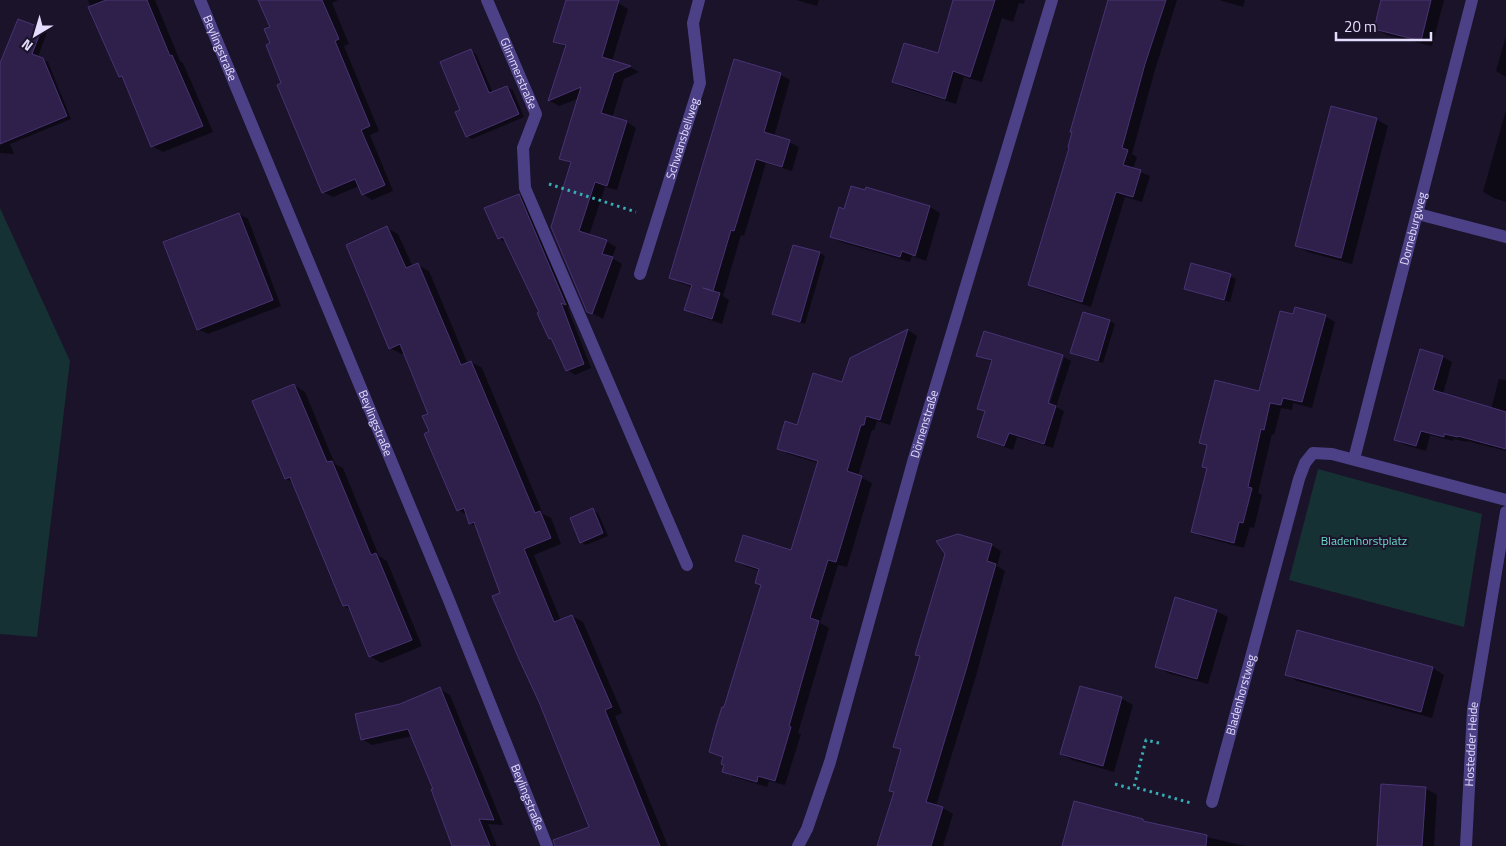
<svg xmlns="http://www.w3.org/2000/svg" width="1506" height="846" font-family="'Titillium Web',sans-serif">
	<style>
		.green { fill: #163133 }
		.shadow { fill: #0007 }
		.building { fill: #2e204a; stroke: #483374 }
		.lines { fill: none; stroke-linecap: round; stroke-linejoin: round }
		.path { stroke: #38adb6; stroke-width: 3; stroke-dasharray: 2.5 4; stroke-linecap: butt }
		.service { stroke: #4c4186; stroke-width: 12 }
		.minor { stroke: #4c4186; stroke-width: 12 }
		.labels { text-anchor: middle; stroke-width: 4; stroke-linejoin: round; paint-order: stroke }
		.street-label { font-size: 12px; fill: #e5ddfd; stroke: #1a132a }
		.park-label { font-size: 12px; fill: #6cdacd; stroke: #1a132a }
	</style>
	<rect width="100%" height="100%" fill="#1a132a"/>
	<path class="green" d="M0,208l70,153 -33,276 -37,-3z
		M1318,469l164,45 -18,113 -175,-47z"/>
	<path class="shadow" d="M88,0h67l25,61 3,2 30,69 -50,20 -11,-6 -27,-67 -5,-3z
		M260,0h78l-6,3 17,41 -5,2 35,85 -9,4 23,56 -21,9 -9,-6 -4,-8 -26,11 -10,-5 -40,-108 -11,-40v-17z
		M567,0h40l11,3 10,6 -16,52 18,6 9,5 -15,7 -12,39 15,4 9,6 -19,62 -12,-3 -16,49 17,5 10,6 -4,11 10,6 -19,55 -15,-8 -36,-84 20,-63 -11,-6 19,-60 -21,8 -9,-5 16,-54 -12,-6z
		M796,0h23l-2,6z
		M954,0h71l-1,4 -5,-1 -6,19 -11,-4 -20,64 -18,-5 -8,27 -51,-16 -11,-6 45,-28z
		M1109,0h68l-22,70 -23,84 5,3 -4,12 17,7 -8,26 -17,-5 -34,110 -52,-17 -10,-5 42,-137z
		M1219,0h26l-2,7z
		M1383,0h61l-12,46 -45,-11 -11,-6z
		M19,20l28,12 -9,25 10,5 23,57 -61,25 4,10 -14,-1v-86z
		M1506,36v41l-10,-6z
		M471,51l5,3 17,39 14,-6 6,3 11,27 -52,22 -5,-3 -5,-26z
		M735,61l46,14 9,5 -16,57 15,5 10,5 -7,24 -26,-8 -22,73 -3,-1 -18,61 6,4 -7,24 -27,-9 -9,-5 7,-23 -13,-4 -10,-6z
		M1506,110v92l-12,-4 -11,-6z
		M1376,119l12,7 -36,138 -44,-12 -11,-6z
		M519,195l7,4 46,108 -5,-1 24,62 -16,7 -8,-5 -14,-30 -3,-2 -10,-25 -34,-70 -7,-5z
		M930,207l10,6 -14,48 -14,-5 -2,6 -69,-20 -10,-6 14,-26z
		M239,214l9,5 33,87 -73,28 -10,-5z
		M387,228l11,6 15,33 5,-2 11,6 39,93 3,-2 11,6 61,146 8,4 10,26 -27,11 27,66 11,-5 11,6 39,91 -7,3 53,130h-73l-4,-19 -114,-300 -7,-4 -3,-8 -9,-5 -28,-78 -1,-17 -24,-62 -4,1 -11,-6z
		M794,247l26,6 5,3 -20,68 -26,-8 -5,-3z
		M1230,276l6,3 -6,23 -39,-11 -6,-3z
		M1084,313l26,8 5,3 -12,39 -26,-7 -5,-3z
		M1293,316h32l10,6 -23,86 -19,-5 -1,7 -11,-2 -7,27 -2,-1 -14,59 4,2 -8,33 -4,-1 -6,21 -41,-11 -11,-6 16,-62 -5,-3 5,-20 -8,-4 60,-49z
		M908,330l9,6 -27,89 -13,-4 -3,9h-2l-14,46 14,7 -25,84 -9,-2 -18,58 9,5 -31,105 3,1 -16,51 -16,-4 -2,6 -33,-10 -10,-6 1,-6 -1,-7 -13,-7 51,-165 -6,-3 4,-12 -13,-4 -10,-6 55,-9 26,-89 -30,-9 -10,-6 20,-21 45,-43 8,-25z
		M1421,350l22,7 9,5 -9,32 48,15 8,-30 7,1v71l-39,-10v1l-13,-3 -1,2 -23,-6 -4,16 -21,-6 -9,-5z
		M978,355l83,1 -16,53 3,1 16,-53 7,4 -15,46 8,4 -11,37 -36,-11 -4,13 -27,-9 -8,-4 8,-25 -7,-4 14,-46z
		M294,385l11,7 30,72 8,4 36,88 8,5 35,85 -41,17 -11,-7 -19,-46 -7,-4 -50,-123 -8,-4z
		M593,510l5,3 10,23 -22,9 -5,-3z
		M991,545l10,6 -4,15 8,5 -29,105 -40,130 7,2 10,6 -10,32h-65l17,-53 -5,-3 12,-39 -7,-5 26,-90 25,-102z
		M1216,611l12,6 -20,67 -40,-11 -11,-7z
		M1433,668l11,7 -12,43 -135,-37 -11,-7z
		M440,689l10,6 53,130 -15,-1 9,22h-43l-19,-56 -23,-54 -40,9 -10,-6 38,-34z
		M1121,698l12,7 -19,67 -42,-12 -11,-6z
		M1425,788l12,7 -3,51h-56z
		M1143,820l6,4 97,22h-175z"/>
	<path class="building" d="M106,0h41l23,56 2,-1 31,71 -52,21 -29,-71 -3,1 -31,-70z
		M258,0h64l17,39 -4,2 35,85 -9,4 24,55 -23,10 -7,-16 -33,14 -45,-108 4,-2 -15,-38 4,-2 -6,-14 6,-2z
		M566,0h53l-17,57 29,9 -17,7 -13,40 26,8 -20,65 -12,-4 -16,49 28,9 -5,14 11,3 -21,57 -5,-2 -36,-85 20,-65 -12,-3 22,-72 -33,14 18,-56 -13,-3z
		M953,0h42l-25,77 -17,-6 -8,28 -53,-17 12,-39 34,10z
		M1108,0h58l-21,64 -23,84 6,2 -5,15 18,5 -8,27 -17,-5 -34,110 -54,-17 41,-137 -1,-1 4,-15h-2z
		M1381,0h50l-10,41 -47,-12z
		M18,19l24,9 -10,26 11,4 24,58 -67,28v-81z
		M471,49l18,44 18,-7 12,28 -53,23 -11,-25 5,-2 -20,-48z
		M734,59l47,14 -17,59 26,8 -8,27 -26,-8 -22,72 -3,-1 -18,61 -10,-3 17,5 -8,26 -28,-9 8,-25 -23,-7z
		M1331,106l46,12 -36,140 -46,-12z
		M851,186l14,4 1,-3 64,19 -15,50 -13,-5 -2,6 -70,-20 9,-30 5,2z
		M519,194l47,111 -5,-2 23,61 -18,7 -15,-33 -2,1 -12,-26 2,-1 -36,-75 -5,2 -14,-31z
		M239,213l34,87 -76,30 -34,-88z
		M387,226l19,42 12,-5 43,102 10,-4 64,152 5,-2 11,27 -27,11 30,73 18,-7 40,92 -7,3 55,136h-105l-2,-6 36,-13 -50,-125 -20,-43 -27,-63 8,-3 -26,-71 -5,2 -5,-16 -7,3 -33,-77 5,-3 -7,-15 6,-2 -28,-70 -11,5 -43,-104z
		M793,245l27,7 -20,70 -28,-8z
		M1191,263l40,11 -7,26 -40,-11z
		M1295,307l31,8 -24,87 -19,-4 -2,7 -11,-2 -6,27 -3,-1 -13,58 4,1 -9,35 -4,-1 -5,21 -43,-11 16,-64 -5,-1 5,-22 -8,-2 16,-63 44,11 21,-80 13,3z
		M1083,312l27,8 -12,41 -28,-8z
		M908,329l-28,91 -14,-4 -2,9h-3l-14,46 15,5 -26,86 -8,-2 -18,58 9,3 -30,105 2,1 -16,54 -17,-5 -1,6 -35,-10 2,-7 -3,-1 2,-7 -14,-5 7,-26 6,-19h2l37,-122 -6,-2 4,-14 -24,-8 8,-26 48,15 27,-89 -41,-12 8,-28 12,4 16,-52 29,9 8,-24z
		M984,331l79,24 -15,48 8,3 -12,38 -35,-11 -5,13 -27,-9 8,-26 -8,-2 15,-49 -16,-4z
		M1420,349l23,7 -10,34 73,22v37l-48,-13v1l-14,-3v3l-23,-6 -5,15 -22,-6z
		M294,384l33,78 5,-1 39,94 5,-2 36,87 -43,17 -21,-52 -5,1 -53,-129 -5,2 -33,-78z
		M593,508l10,25 -23,10 -10,-25z
		M958,534l34,10 -5,17 9,3 -30,106 -40,132 17,5 -12,39h-54l17,-54 -5,-1 12,-42 -8,-2 27,-91 -5,-1 30,-101 -9,-13z
		M1175,597l42,13 -20,69 -42,-12z
		M1297,630l136,37 -12,45 -136,-37z
		M1080,686l42,11 -19,69 -43,-12z
		M440,687l54,133 -15,-1 11,27h-38l-21,-57h2l-25,-60 -47,11 -6,-26 45,-10z
		M1381,784l45,3 -4,59h-45z
		M1074,801l69,18v2l64,14 -1,11h-144z"/>
	<g class="lines">
		<path class="path" d="M549,184l87,28
			M1159,743l-13,-3 -12,47 57,16
			M1115,784l14,4 5,-1"/>
		<g class="service">
			<path id="s1" d="M487,0l49,114 -13,34 2,40 162,377"/>
			<path d="M1418,214l88,23"/>
		</g>
		<g class="minor">
			<path id="s2" d="M200,0l248,598 99,248"/>
			<path id="s3" d="M640,274l60,-191 -7,-60 6,-23"/>
			<path id="s4" d="M1354,459l118,-459"/>
			<path id="s5" d="M1212,802l87,-323 6,-16 8,-10 19,1 174,46"/>
			<path id="s6" d="M798,846l9,-17 23,-67 83,-300 139,-462"/>
			<path id="s7" d="M1466,846l7,-136 33,-198"/>
		</g>
	</g>
	<g class="labels">
		<g class="street-label">
			<text dy="4" stroke="none"><textPath href="#s2" startOffset="52">Beylingstraße</textPath></text>
			<text dy="4" stroke="none"><textPath href="#s1" startOffset="80">Glimmerstraße</textPath></text>
			<text dy="4" stroke="none"><textPath href="#s3" startOffset="142">Schwansbellweg</textPath></text>
			<text dy="4" stroke="none"><textPath href="#s4" startOffset="238">Dorneburgweg</textPath></text>
			<text dy="4" stroke="none"><textPath href="#s2" startOffset="458">Beylingstraße</textPath></text>
			<text dy="4" stroke="none"><textPath href="#s6" startOffset="441">Dörnenstraße</textPath></text>
			<text dy="4" stroke="none"><textPath href="#s5" startOffset="111">Bladenhorstweg</textPath></text>
			<text dy="4" stroke="none"><textPath href="#s7" startOffset="102">Hostedder Heide</textPath></text>
			<text dy="4" stroke="none"><textPath href="#s2" startOffset="862">Beylingstraße</textPath></text>
		</g>
		<g class="park-label">
			<text x="1364" y="545">Bladenhorstplatz</text>
		</g>
	</g>
	<g transform="translate(35 35) rotate(218)" stroke="#1a132a" stroke-width="4" paint-order="stroke">
	<path d="M0-4L9 19L0 12L-9 19Z" fill="#e5ddfd"/>
	<text y="-8" font-size="14" font-weight="bold" text-anchor="middle" fill="#e5ddfd">N</text>
	</g>
	<path d="M1336 32v8h95v-8" fill="none" stroke="#e5ddfd" stroke-width="2.5"/>
	<text x="1344" y="32" font-size="15" fill="#e5ddfd" stroke="#1a132a" stroke-width="4" paint-order="stroke">20 m</text>
</svg>
